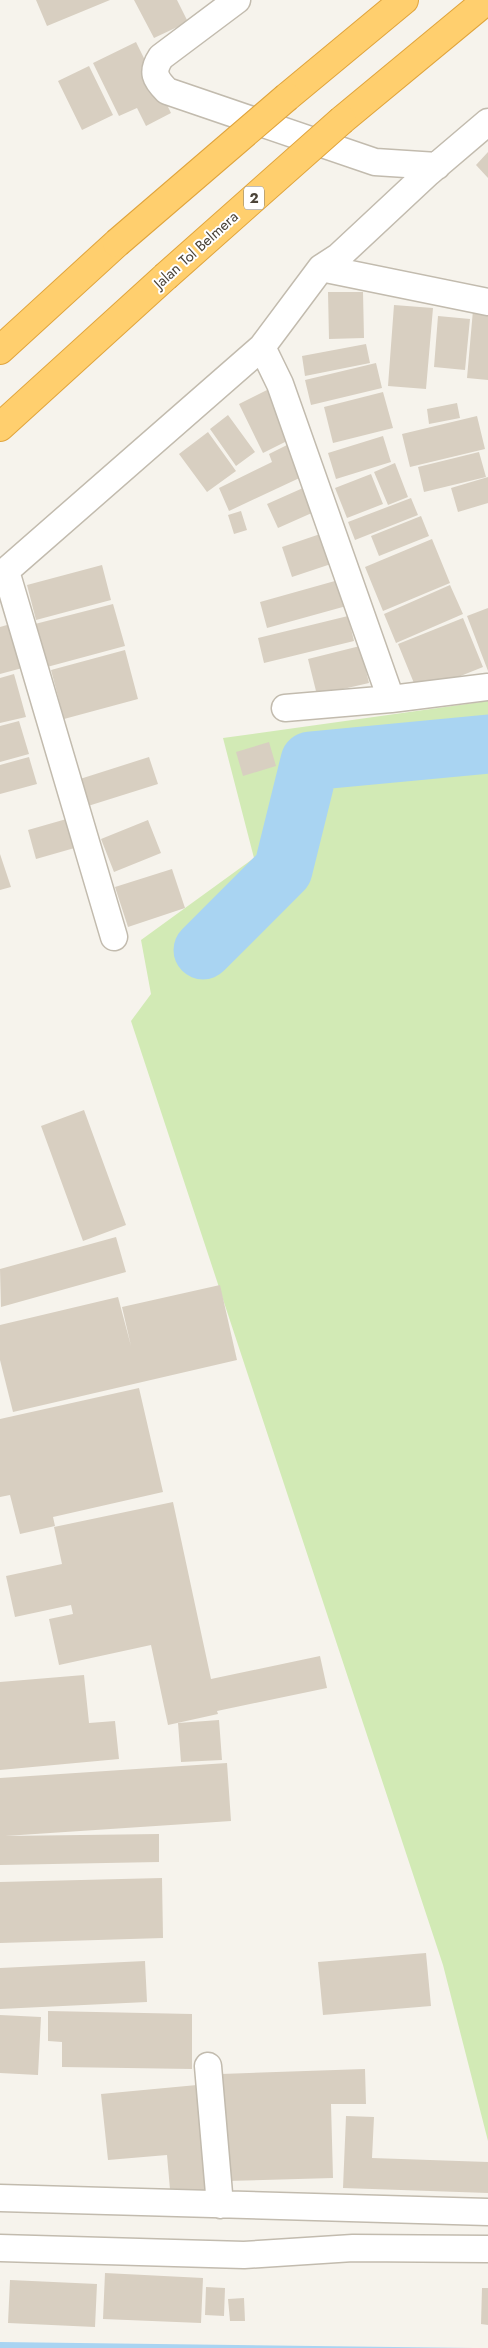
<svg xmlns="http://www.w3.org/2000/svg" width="488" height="2348" font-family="Jost,sans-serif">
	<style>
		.green { fill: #d2eab5 }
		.water { fill: #a9d4f2 }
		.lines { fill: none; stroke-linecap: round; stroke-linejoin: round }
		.river { stroke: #a9d4f2; stroke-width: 59 }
		.building { fill: #d8cfc1 }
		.minor-casing { stroke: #c2bbae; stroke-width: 29 }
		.motorway-casing { stroke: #e0a43c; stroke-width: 30 }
		.minor { stroke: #fff; stroke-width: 26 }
		.motorway { stroke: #ffcf6e; stroke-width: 28 }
		.motorway-bridge-casing { stroke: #e0a43c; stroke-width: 30; stroke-linecap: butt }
		.motorway-bridge { stroke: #ffcf6e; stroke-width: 28 }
		.labels { text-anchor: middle; stroke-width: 4; stroke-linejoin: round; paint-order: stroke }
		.shield { fill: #fff; stroke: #817c74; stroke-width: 1 }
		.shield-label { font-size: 14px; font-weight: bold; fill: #4b4439 }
		.street-label { font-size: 15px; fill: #4b4439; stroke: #fff }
	</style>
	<rect width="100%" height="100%" fill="#f6f3ec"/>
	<path class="green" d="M488,701v1440l-45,-176 -312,-944 20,-27 -10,-54 113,-82 -31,-120z"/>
	<path class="water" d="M0,2342l474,6h-474z"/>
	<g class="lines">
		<path class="river" d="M203,950l80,-80 27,-109 178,-17"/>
	</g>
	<path class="building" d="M36,0h74l-63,26z
		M134,0h43l11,22 -34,16z
		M136,42l35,71 -25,13 -9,-18 -18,8 -26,-53z
		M89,66l24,49 -31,15 -24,-49z
		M488,152v26l-12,-13z
		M328,292h35l1,46 -35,1z
		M394,305l39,3 -7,81 -38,-3z
		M473,310l15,1v69l-21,-2z
		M438,316l32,3 -5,51 -31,-3z
		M366,344l4,19 -65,13 -3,-20z
		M376,363l6,25 -71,17 -6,-25z
		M273,387l24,49 -34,17 -24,-49z
		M383,392l10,36 -60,15 -9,-36z
		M457,403l3,15 -31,6 -2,-15z
		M228,415l27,37 -19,14 -26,-37z
		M477,416l8,33 -75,18 -8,-33z
		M208,432l28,39 -29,21 -28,-38z
		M383,436l8,26 -55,17 -8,-26z
		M293,442l15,32 -79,37 -10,-23 53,-26 -3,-8z
		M479,452l7,25 -62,15 -6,-25z
		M395,463l13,34 -20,8 -14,-33z
		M371,474l12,30 -36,14 -12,-30z
		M488,477v26l-30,9 -7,-24z
		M312,484l11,24 -45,20 -11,-24z
		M411,498l7,17 -63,25 -7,-18z
		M241,511l6,19 -13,4 -6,-19z
		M421,516l8,20 -50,20 -8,-20z
		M329,531l11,30 -48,16 -10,-30z
		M432,539l18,44 -67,28 -18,-44z
		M102,565l9,35 -75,20 -9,-35z
		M342,579l8,26 -83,23 -7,-26z
		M450,585l13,29 -67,29 -12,-29z
		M113,604l12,42 -78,21 -12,-43z
		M488,608v63l-21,-55z
		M348,616l6,25 -90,22 -6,-25z
		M463,618l20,49 -65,26 -20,-49z
		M14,623l12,44 -26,7v-47z
		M360,646l9,37 -52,12 -9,-36z
		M125,650l13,49 -74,20 -13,-49z
		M14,674l12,43 -26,6v-45z
		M19,721l10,33 -29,8v-36z
		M269,742l7,24 -33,10 -7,-24z
		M29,757l8,27 -37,10v-29z
		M149,757l9,27 -70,22 -8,-27z
		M70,818l8,29 -42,12 -8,-29z
		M148,820l13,33 -47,19 -13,-33z
		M0,854l11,33 -11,3z
		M172,869l13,39 -57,19 -13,-40z
		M84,1110l42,115 -43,16 -42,-115z
		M116,1237l10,35 -125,35 -1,-38z
		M220,1285l17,75 -224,52 -13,-52v-35l118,-28 13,49 -9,-39z
		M139,1388l24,104 -110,25 2,9 -35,8 -10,-39 -10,2v-78z
		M173,1502l38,177 109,-23 7,32 -110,23 1,3 -50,11 -17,-80 -92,20 -10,-46 24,-5 -2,-9 -56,12 -9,-41 56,-12 -8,-37z
		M84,1675l5,48 26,-2 4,38 -119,11v-88z
		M219,1720l3,40 -41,2 -3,-39z
		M227,1763l4,58 -226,15 154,-2v28l-159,3v-87z
		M162,1878l1,60 -163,5v-61z
		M426,1953l5,53 -108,9 -5,-53z
		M145,1961l2,41 -147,7v-41z
		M48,2011l144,3v55l-130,-2v-25l-14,-1z
		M0,2015l41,2 -3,58 -38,-2z
		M365,2069l1,35h-35l2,74 -108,3 -4,-107z
		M197,2085l11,112 -37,4 -4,-46 -59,5 -7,-66z
		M346,2116l28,1 -2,41 116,4v31l-145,-5z
		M105,2273l98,5 -2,45 -98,-4z
		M10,2280l87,4 -2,43 -87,-4z
		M206,2287l19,1 -1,28 -19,-1z
		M482,2288h6v37l-7,-1z
		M244,2298l1,23h-15l-2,-22z"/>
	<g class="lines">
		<defs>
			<path id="minor" d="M237,0l-76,57c-10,15 -6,22 6,34l208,71 62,4
				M321,268l167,34
				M262,347l18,37 111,315 97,-12
				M6,571l108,366
				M0,576l262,-229 59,-79 17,-11 90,-84 60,-51
				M285,708l106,-9
				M208,2066l12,139
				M0,2198l488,14
				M0,2248l244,7 109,-7 135,1"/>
			<path id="motorway" d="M287,97l117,-97
				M342,120l145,-120
				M0,350l117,-107
				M0,427l165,-150"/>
		</defs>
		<use href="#minor" class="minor-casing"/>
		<use href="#motorway" class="motorway-casing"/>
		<use href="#minor" class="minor"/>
		<use href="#motorway" class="motorway"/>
		<defs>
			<path id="motorway-bridge" d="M117,243l170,-146
				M165,277l177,-157"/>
		</defs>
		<use href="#motorway-bridge" class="motorway-bridge-casing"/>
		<use href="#motorway-bridge" class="motorway-bridge"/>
	</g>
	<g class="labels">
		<rect class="shield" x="244" y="186.5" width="20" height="23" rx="4"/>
		<g class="shield-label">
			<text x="254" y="203">2</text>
		</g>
		<g class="street-label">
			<text transform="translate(196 250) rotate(-42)" y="5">Jalan Tol Belmera</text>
		</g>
	</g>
</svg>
